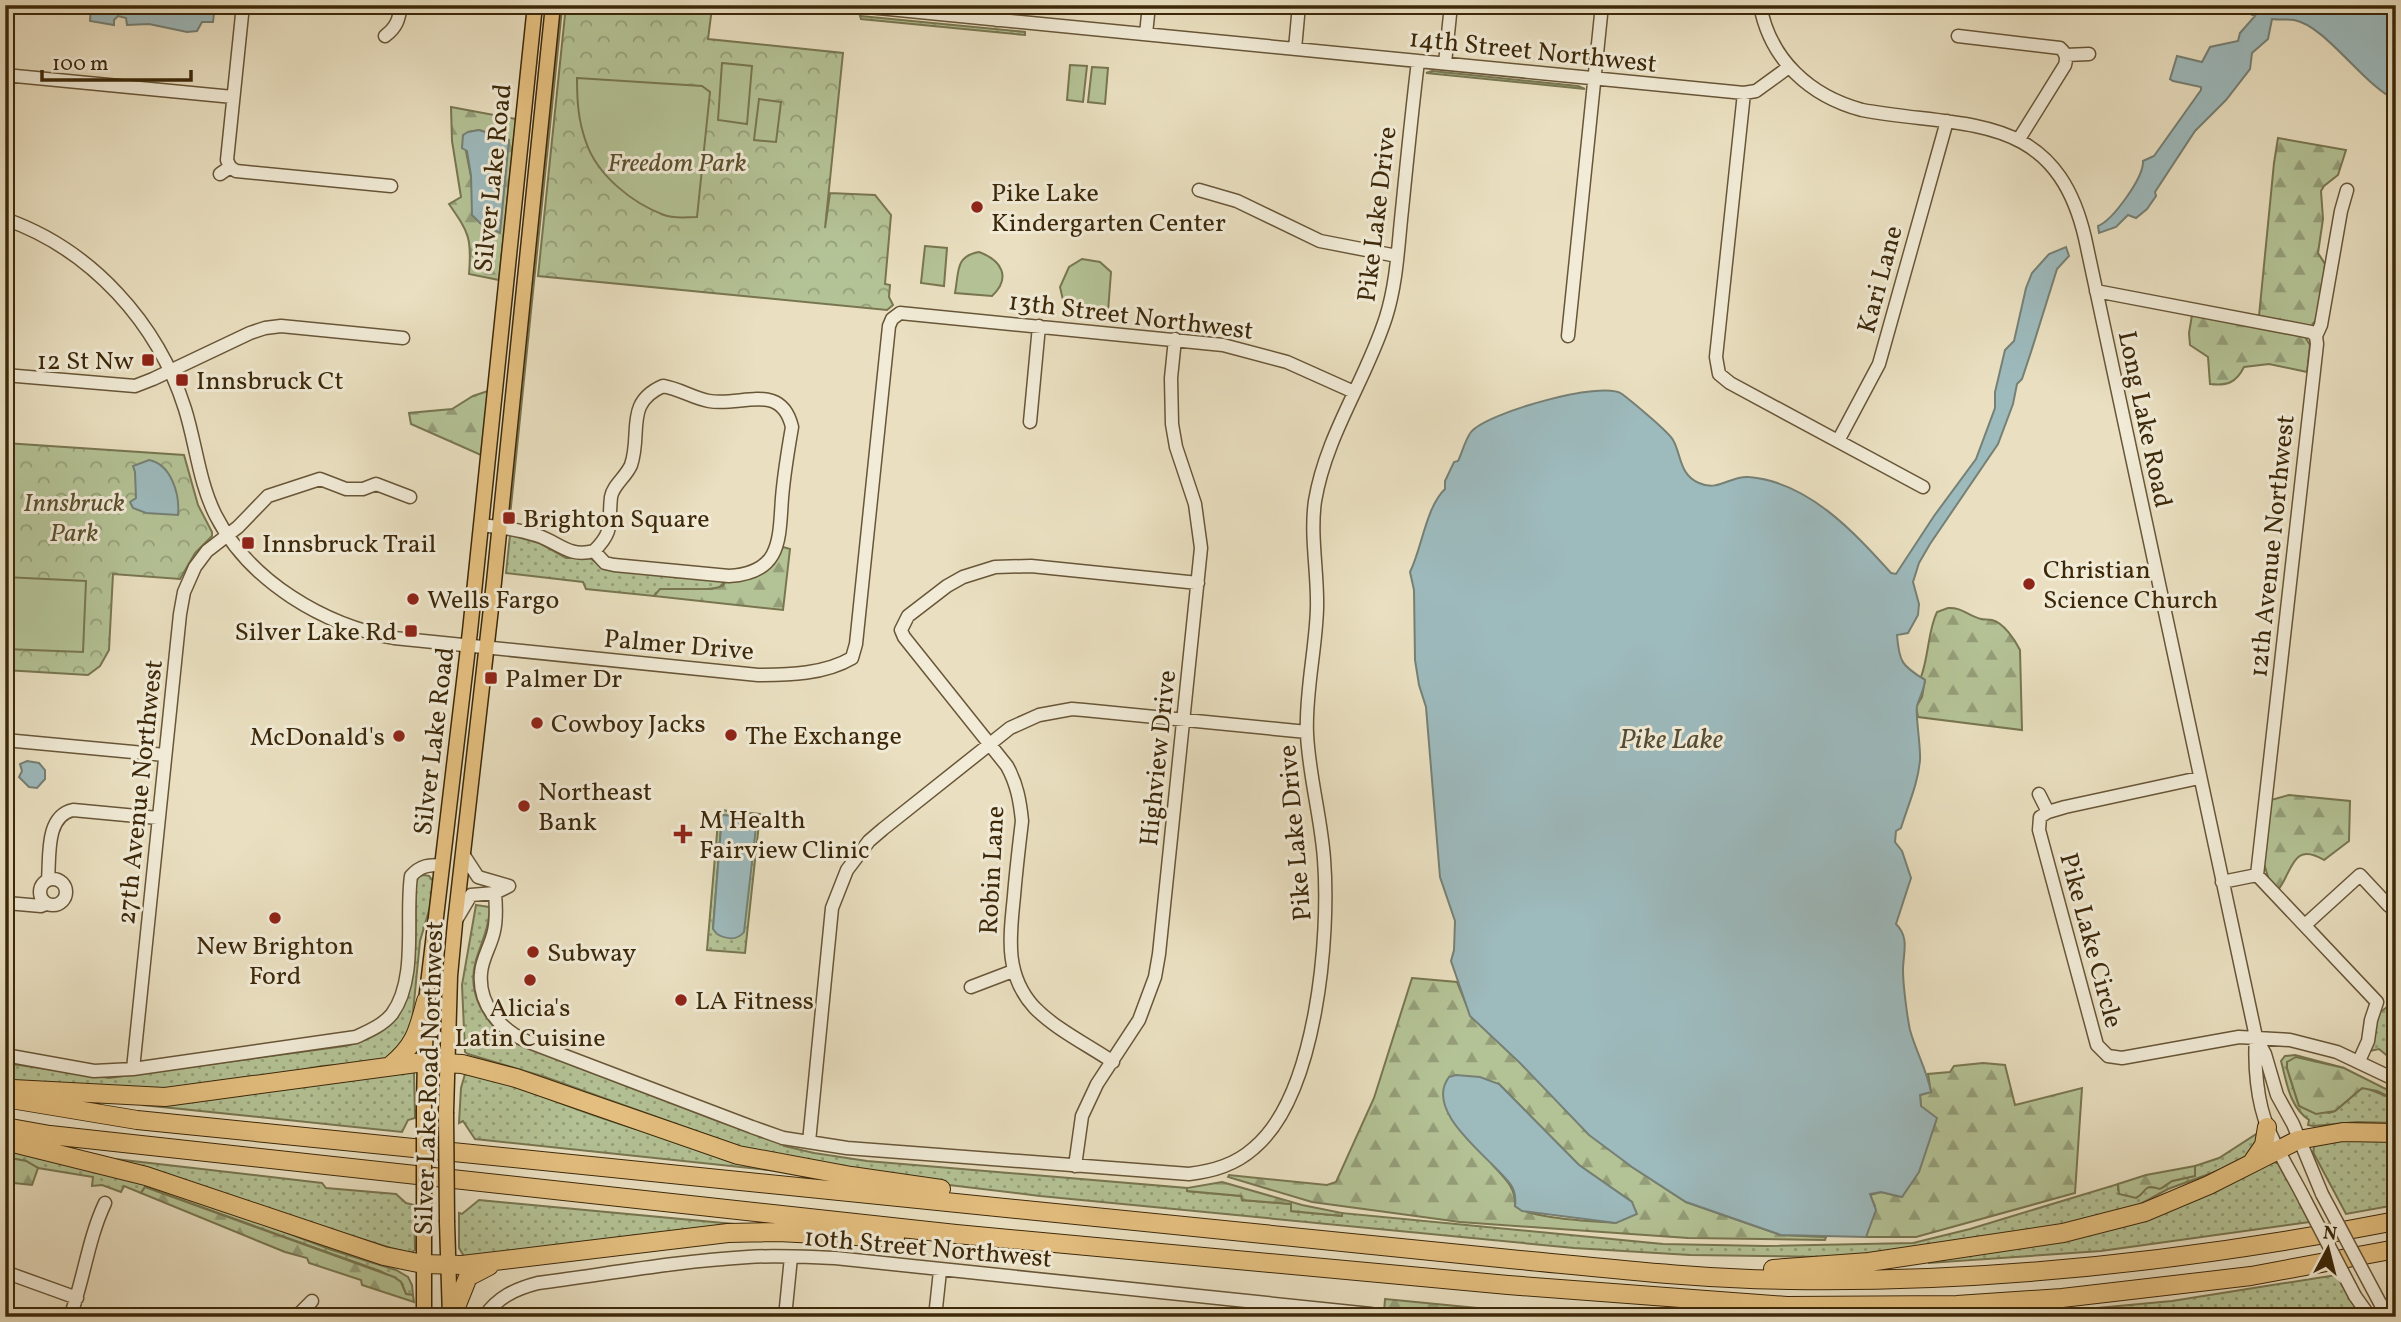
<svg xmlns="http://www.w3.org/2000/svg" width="2401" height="1322" font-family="Vollkorn,serif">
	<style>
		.grass { fill: url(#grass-dots); stroke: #787650; stroke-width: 2; fill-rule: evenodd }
		.forest { fill: url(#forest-firs); stroke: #787650; stroke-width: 2; fill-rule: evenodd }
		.park { fill: url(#park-crowns); stroke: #787650; stroke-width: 2 }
		.garden { fill: #b4c396; stroke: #787650; stroke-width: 2 }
		.water { fill: #9dbabd; stroke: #768075; stroke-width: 2 }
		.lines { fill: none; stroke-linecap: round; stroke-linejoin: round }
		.minor-casing { stroke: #685637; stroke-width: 15 }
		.major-casing { stroke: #3c2809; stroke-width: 17 }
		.highway-casing { stroke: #3c2809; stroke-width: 20 }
		.minor { stroke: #f1ebd7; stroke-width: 12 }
		.major { stroke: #e5c080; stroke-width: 14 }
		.highway { stroke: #e5c080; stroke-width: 18 }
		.minor-bridge-casing { stroke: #685637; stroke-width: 15; stroke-linecap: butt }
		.major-bridge-casing { stroke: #3c2809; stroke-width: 17; stroke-linecap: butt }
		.minor-bridge { stroke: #f1ebd7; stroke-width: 12 }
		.major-bridge { stroke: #e5c080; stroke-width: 14 }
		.poi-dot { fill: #8f2418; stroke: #f1ebd7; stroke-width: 2.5 }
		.labels { text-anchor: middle; stroke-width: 6; stroke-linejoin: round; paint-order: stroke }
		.street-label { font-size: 26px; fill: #3c2809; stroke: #f1ebd7 }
		.park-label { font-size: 26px; font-style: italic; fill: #5a4f2c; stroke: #f1ebd7 }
		.poi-label { font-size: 26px; fill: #3c2809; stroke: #f1ebd7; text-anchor: start }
		.water-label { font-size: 28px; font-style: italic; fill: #544c36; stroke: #f1ebd7 }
	</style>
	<defs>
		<pattern id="grass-dots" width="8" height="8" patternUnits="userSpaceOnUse" patternTransform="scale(1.75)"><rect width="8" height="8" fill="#b4c396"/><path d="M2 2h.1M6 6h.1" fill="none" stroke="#949e79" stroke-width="1.8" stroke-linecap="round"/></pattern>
		<pattern id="forest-firs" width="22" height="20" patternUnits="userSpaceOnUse" patternTransform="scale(1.75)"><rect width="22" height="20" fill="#b4c396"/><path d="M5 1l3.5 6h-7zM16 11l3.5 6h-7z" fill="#949e79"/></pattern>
		<pattern id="park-crowns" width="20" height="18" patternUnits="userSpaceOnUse" patternTransform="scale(1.75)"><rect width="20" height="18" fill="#b4c396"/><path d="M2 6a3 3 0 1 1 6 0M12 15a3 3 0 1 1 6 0" fill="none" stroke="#949e79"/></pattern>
	</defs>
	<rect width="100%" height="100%" fill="#eae0c1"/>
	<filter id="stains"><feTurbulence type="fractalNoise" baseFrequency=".00286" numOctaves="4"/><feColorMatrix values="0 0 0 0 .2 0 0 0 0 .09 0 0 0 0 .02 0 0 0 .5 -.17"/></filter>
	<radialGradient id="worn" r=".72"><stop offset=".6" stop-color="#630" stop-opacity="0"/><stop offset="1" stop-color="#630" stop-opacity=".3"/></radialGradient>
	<path class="grass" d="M560,9h2l-52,507h-3z
		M860,16l165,16v3l-164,-16z
		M1432,71l146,15 7,3 -159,-16z
		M510,535l29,8 27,15h24l15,11 120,12 -6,7 -63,5 -2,3 -68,-7 -3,-7 -77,-9z
		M719,810l41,4 -15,139 -38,-3zM722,815l35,4 -44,110z
		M424,875l5,1 4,5 -3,26 -10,34 -9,92 -20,25 -22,5 -47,3 -56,11 -100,12 -139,-6 -22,-4v-16l104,15 236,-32c83,-18 69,-99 71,-164l3,-6z
		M476,905l14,2c-1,20 -8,34 -14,53 -10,33 9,63 34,81l208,80 66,22v3l30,7 53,8 320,27v3l55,5v4l50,4 -1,7 51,5v-3l321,31 102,2 148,-3 57,-14 148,-45v6l23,4 5,-7 16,1 10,-7 23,-5v-10l24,-8 42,-27 -8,22 -22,13 -63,23 -35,19 -81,20 -132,20 -85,9 -145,-2 -116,-7 -534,-52 -91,-11 -183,-29 -221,-79 -77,-23 -3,-2 -3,-67z
		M2387,1007l9,3v53l-17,-14 -9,2 9,-38z
		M2295,1055l49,13 -40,-10 -17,4v6l12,38 30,7 6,-2 27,-23h4l30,12v23l-39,-1 -44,4 -5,-1 1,-5c-20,-14 -22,-37 -28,-59l4,-5z
		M414,1072l1,46 -7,2 -6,12 -259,-27v-5z
		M465,1074c45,8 85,26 128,41 58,20 117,36 176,51v4l-294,-31 -12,-18 -4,2 2,-35z
		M2396,1137v68l-50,9 -33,-62 2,-10z
		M5,1147l147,35 180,68 64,20 12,7 4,8 1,10 -7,-1 -5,-12 -21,-11 -235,-84 -4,6 -17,-7 -3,6 -19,-7 -10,1 1,-9 -55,-9 -12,-7 -21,-4z
		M115,1159l207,24 4,5 70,6 10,9 8,2 1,45 -5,3 -19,-5 -277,-86z
		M2274,1162l6,2 30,58 -209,29 -172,12v-4l101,-14z
		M479,1200l255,24v5l-269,29 -6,-10v-35l3,1z
		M2336,1275l25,42h-362l173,-16z"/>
	<path class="forest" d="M451,107l65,12 -17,161 -30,-6c3,-36 0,-41 -20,-70l12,-7 -9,-56zM479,130l30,10 -16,88 -13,-5 -14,-72 2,-19z
		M2278,138l68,12 -8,25 -14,11 -3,5 2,28 -5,34 7,11 -6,52 -8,10 -52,-10 15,-153z
		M2192,315l113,22 5,8 -3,27 -38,-8 -25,3c-8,16 -17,19 -34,17l-2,-27 -18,-12 -1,-12z
		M488,391l-7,64 -70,-31 -2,-11 43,-4 21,-13z
		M783,547l7,2 -7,61 -129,-14 6,-7h52l11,-3 3,-5c22,0 47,-11 57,-34z
		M1948,608c14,-1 20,8 33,11 3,1 7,0 11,1 12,3 23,20 28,30l2,80 -104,-13 -2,-10 6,-10 3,-17 -4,-3c8,-22 7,-47 16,-65z
		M2289,795l61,6 -1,40 -25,19c-32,-19 -31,11 -46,30l-9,-10 -5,-16 7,-64z
		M1412,978l45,4 14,34 161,151 54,35 95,33 45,2 -1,3 -137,-2 -228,-16 -148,-20 -84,-25 1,-2 98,10 9,-3 38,-84zM1499,1084l80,81 53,37 -16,21c-24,-2 -84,-4 -101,-17 1,-20 -12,-29 -24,-43z
		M2296,1057l48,11 52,26v6l-19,-9 -15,-3 -27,23 -19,3 -17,-8 -12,-38v-6z
		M1983,1063l22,2 10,40 67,-17 -7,105 -159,44h-50l9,-31 -5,-11 11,-3 17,4 23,-90 -1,-11 11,-3 -3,-18 22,-2 4,-6z
		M5,1157l21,4 12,7 -6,17 -27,-3z
		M2195,1166v10l-23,5 -12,8c-18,-6 -12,3 -24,9l-17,-4 -1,-10 28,-9z
		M1222,1182l80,23 40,8v3l-51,-5v-7l-49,-4 -1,-4 -54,-5v-3z
		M145,1187l249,90 7,5 5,12 7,1 1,7 -52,-17 -1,-5 -52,-17 -2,-5 -22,-6 -144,-59z
		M1385,1299l186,18h-142l-45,-5z"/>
	<path class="park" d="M566,5h121l25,3 -4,31 135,14 -18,175 5,-35 45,2 16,20 -6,69 5,1 -1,12 4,8 -6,5 -349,-34z
		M5,443l179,12 14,50 14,27v4l-17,17 -15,26 -67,-5 -4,76 -9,16 -12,9 -83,-5z"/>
	<path class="garden" d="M722,63l30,3 -5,58 -29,-4z
		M1070,65l17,1 -4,36 -16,-2z
		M1092,67l16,1 -3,36 -17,-2z
		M577,78l125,8 8,6 -13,125c-11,0 -23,2 -33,-2 -32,-12 -67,-40 -78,-73 -8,-22 -9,-42 -9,-64z
		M759,99l22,3 -5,40 -22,-2z
		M925,246l22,2 -3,38 -23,-3z
		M979,252c22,8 33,25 13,44l-37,-3c4,-21 0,-37 24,-41z
		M1082,259l18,3 11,10 -3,40 -31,-3 -14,-9 -3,-13 9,-20z
		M5,577l81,4 -3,71 -78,-3z"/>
	<path class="water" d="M91,5h82l41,8 -1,9h-11l-5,9 -10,1 -38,-8 -22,1 -1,-7 -8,-2 -4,4v5l-24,-4z
		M2239,5h157v95c-34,-16 -70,-74 -102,-80 -7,-1 -15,0 -22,-1l-4,20 -16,14 -2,16 -24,31 -31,31 -40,61 1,4 -9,13 -11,9 -8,-3 -12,12 -17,6 -1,-7c15,-6 46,-49 45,-65l11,-5 47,-66v-3l-28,-6 -3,-2 7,-23 25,6 8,-15 28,-6 2,-8 15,-17 -5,-2z
		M479,130l30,10 -9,93 -20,-10 -8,-8 -1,-40 -4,-24 -5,-3 1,-13 5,-3z
		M2066,247l3,9 -12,13 -26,83 -9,27 -5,5 -4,20 -15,40 -68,100 -11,19 -6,19 6,22 -1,11 -10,18 -11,2c2,27 5,31 28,45 -1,10 -5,16 -8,26 -2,7 4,41 3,54 -2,24 -12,45 -19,68l-5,3 -1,11 7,9 9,27 -15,46c14,14 7,29 7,46 0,14 4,46 7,60 6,22 17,40 21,62l-11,3 1,11 16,12 -18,54 -17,25 -21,-5 -11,2 6,16 -10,27 -85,-2 -95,-33 -54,-35 -43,-32 -69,-72 -50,-47 -19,-55 3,-11 1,-29 -15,-44 -14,-170 -7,-22 -4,-25 -1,-70 -4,-18c12,-24 16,-65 35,-83v-8l9,-19 4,-1c4,-8 7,-21 13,-29 15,-19 131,-52 151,-38 8,6 47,38 51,46 8,13 6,35 26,43 20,9 32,-8 50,-6 59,5 104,54 142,96l5,1 38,-58 42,-57 19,-51v-16l10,-42 9,-9 12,-53 6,-15 17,-19z
		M149,460c22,4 31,34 29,55l-32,-2 -13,-5 -3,-6 6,-4 -1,-26 -2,-6z
		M27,761l12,2 6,7v9l-8,9 -8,-1 -10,-10 3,-6 -2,-7z
		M722,815l35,3 -13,114c-7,9 -18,7 -27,2l-4,-5z
		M1456,1075l24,2 19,7 80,81 53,37 5,12 -21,9 -94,-12 -7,-5c1,-8 0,-15 -4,-21 -17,-25 -89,-72 -62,-108z"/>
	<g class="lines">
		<defs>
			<path id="minor" d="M848,5l896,88 12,-2 33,-24
				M1760,5c10,55 50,91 102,105 102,19 193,-1 223,128l171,799c-2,28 1,65 12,91 10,25 25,48 37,72
				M996,20l2,-15
				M1146,34l3,-29
				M385,36c12,-9 14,-17 16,-31
				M1958,36l102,12c6,5 7,10 5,17l-46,74
				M1295,49l4,-44
				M2066,55l23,-1
				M1445,63l6,-58
				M5,75l228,22
				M1744,93l-28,264 3,17 11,9 193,104
				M5,94l2,-19
				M230,167l6,4 155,15
				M220,174l10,-7 -3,-7 16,-155
				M1199,190l38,11 83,40 77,15
				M5,219c86,30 153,104 180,190 11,35 14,74 31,107 34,66 108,109 178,122l364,37c31,0 67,-1 94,-17l4,-14 33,-318 3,-7 8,-6 323,32 64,17 67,30
				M2096,291l215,41 5,4
				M1568,336l34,-331
				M5,375l130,11 18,-7 97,-46 15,-5 16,-2 122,12
				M663,386c17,3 30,12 46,15 32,6 72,-20 83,26 -4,23 -8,47 -10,71 -3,41 0,75 -53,78l-115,-11 -9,-2 -11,-12c21,-21 14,-28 17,-54 2,-12 15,-20 20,-32 11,-32 -7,-62 32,-79z
				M1030,422l9,-96
				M1838,441l41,-77 68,-243
				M481,525c19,2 37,4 55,10 23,7 32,23 58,16
				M5,740l160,15
				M2199,778l-134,29 -17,5 -8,5 -1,13 58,215 11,11 14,2 117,-21 51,3 47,12 59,28
				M2039,794l9,18
				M463,854l15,23 31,9
				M2257,875l120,127 -6,18 -3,21 -9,20
				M40 892a13 13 0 1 1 26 0a13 13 0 1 1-26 0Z
				M48,880c2,-23 -3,-64 25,-70l85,8
				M2222,882l35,-7 60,-531 -1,-8 5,-11 20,-114 6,-21
				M495,893c1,12 2,25 -1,38 -3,15 -12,27 -13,42 -3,31 19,56 45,68l226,86 31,11 64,10 342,26c24,-3 46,-9 65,-26 63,-53 76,-212 70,-289 -3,-42 -15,-83 -17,-125 -2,-41 9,-85 10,-126 1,-35 -7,-72 -2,-107 11,-66 51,-121 71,-184 11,-35 12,-71 16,-107 5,-50 10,-99 16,-149
				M7,903l34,3 5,-2
				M458,917l13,-22 24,-2 14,-7
				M2305,925l55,-50 29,31
				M971,987l42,-16
				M2256,1038l9,16 12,41 16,29 29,70
				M5,1055l89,16 39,-2 223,-32c13,-6 27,-12 36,-23 26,-36 13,-96 19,-138 10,-11 18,-11 31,-11
				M1113,1062c-25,-17 -58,-33 -79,-55 -30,-33 -24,-71 -20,-111 2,-25 5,-50 8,-75 -2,-20 -5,-37 -15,-55l-103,-129 -3,-7 7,-14 39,-30 16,-9 32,-10 36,-1 167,17
				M133,1069l47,-455 4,-22 11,-25 12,-16 31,-24 30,-31 52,-17 26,10h17l13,-5 34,13
				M809,1142l23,-234 15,-38 22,-29 14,-12 127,-101 29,-13 33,-6 12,1 223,22
				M1075,1166l7,-50 15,-32 42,-64 16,-43 4,-23 42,-406 -6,-44 -19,-57 -4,-23 -1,-46 4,-39
				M5,1272l72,26
				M2355,1296l15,21
				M2380,1303l11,14
				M70,1317c14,-38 18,-78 35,-114
				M296,1317l16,-16
				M484,1317c14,-20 31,-28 54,-34 69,-9 140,-22 210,-26 29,-2 58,0 87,1l536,56 7,3
				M785,1317l6,-60
				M935,1317l5,-46"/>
			<path id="major" d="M424,1110l2,-109 44,-370 65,-626
				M446,1112l4,-136 5,-53 39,-341 59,-577
				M447,1222l3,95
				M424,1317v-98"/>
			<path id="highway" d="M390,1066c25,-20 28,-35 36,-65
				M13,1089l152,8 259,-35 38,2 54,14 222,77 113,21 90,13
				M5,1098l132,22 1373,139c94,9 187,20 280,21 205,3 406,-20 606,-59
				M5,1127l45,8 906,99 552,51 279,21 170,-1 105,-7 189,-22 145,-27
				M5,1141l141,35 238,80 39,8 39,1 266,-32 50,-1 117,6
				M2253,1161l11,-16 3,-18
				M1773,1269l96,-7 194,-29 82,-21 64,-27 89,-45 45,-8 53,1
				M452,1317l16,-40 21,-11"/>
		</defs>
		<use href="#minor" class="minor-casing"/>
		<use href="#major" class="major-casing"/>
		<use href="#highway" class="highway-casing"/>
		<use href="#minor" class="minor"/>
		<use href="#major" class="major"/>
		<use href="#highway" class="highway"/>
		<defs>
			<path id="minor-bridge" d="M2322,1194l58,109
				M2305,1200l50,96"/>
			<path id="major-bridge" d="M424,1110v109
				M446,1112l1,110"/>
		</defs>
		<use href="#minor-bridge" class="minor-bridge-casing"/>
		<use href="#major-bridge" class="major-bridge-casing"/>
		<use href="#minor-bridge" class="minor-bridge"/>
		<use href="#major-bridge" class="major-bridge"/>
	</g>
	<g class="poi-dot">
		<circle cx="977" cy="207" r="7"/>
		<rect x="141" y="353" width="14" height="14" rx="3.5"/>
		<rect x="175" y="373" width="14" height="14" rx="3.5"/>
		<rect x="502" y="511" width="14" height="14" rx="3.5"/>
		<rect x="241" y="536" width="14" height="14" rx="3.5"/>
		<circle cx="2029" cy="584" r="7"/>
		<circle cx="413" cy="599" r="7"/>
		<rect x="404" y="624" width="14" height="14" rx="3.5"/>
		<rect x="484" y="671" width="14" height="14" rx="3.5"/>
		<circle cx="537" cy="723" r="7"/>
		<circle cx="731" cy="735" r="7"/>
		<circle cx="399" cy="736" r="7"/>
		<circle cx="524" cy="806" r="7"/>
		<path d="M679.5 823.5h7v7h7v7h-7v7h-7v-7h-7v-7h7z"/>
		<circle cx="275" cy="918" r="7"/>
		<circle cx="533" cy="952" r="7"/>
		<circle cx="530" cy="980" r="7"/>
		<circle cx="681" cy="1000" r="7"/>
	</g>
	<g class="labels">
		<g class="street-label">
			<text transform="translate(1533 50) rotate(6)" y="9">14th Street Northwest</text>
			<text transform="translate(492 178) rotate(-84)" y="9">Silver Lake Road</text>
			<text transform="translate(1376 214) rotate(-83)" y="9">Pike Lake Drive</text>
			<text transform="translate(1879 279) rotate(-75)" y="9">Kari Lane</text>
			<text transform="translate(1131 315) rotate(7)" y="9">13th Street Northwest</text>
			<text transform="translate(2146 419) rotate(78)" y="9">Long Lake Road</text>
			<text transform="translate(2271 546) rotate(-84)" y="9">12th Avenue Northwest</text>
			<text transform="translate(679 644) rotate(5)" y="9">Palmer Drive</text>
			<text transform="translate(433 741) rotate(-83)" y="9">Silver Lake Road</text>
			<text transform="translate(1157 758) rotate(-84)" y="9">Highview Drive</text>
			<text transform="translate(139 792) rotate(-84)" y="9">27th Avenue Northwest</text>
			<text transform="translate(1294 833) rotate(-95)" y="9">Pike Lake Drive</text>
			<text transform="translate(991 870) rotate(-87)" y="9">Robin Lane</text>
			<text transform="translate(2092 940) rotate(75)" y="9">Pike Lake Circle</text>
			<text transform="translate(428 1078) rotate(-88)" y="9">Silver Lake Road Northwest</text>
			<text transform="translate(928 1247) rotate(5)" y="9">10th Street Northwest</text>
		</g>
		<g class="park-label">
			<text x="677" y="171">Freedom Park</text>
			<text x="74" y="511">Innsbruck<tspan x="74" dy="30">Park</tspan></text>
		</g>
		<g class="poi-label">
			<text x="991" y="201">Pike Lake<tspan x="991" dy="30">Kindergarten Center</tspan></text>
			<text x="134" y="369" text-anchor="end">12 St Nw</text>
			<text x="196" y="389">Innsbruck Ct</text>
			<text x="523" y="527">Brighton Square</text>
			<text x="262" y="552">Innsbruck Trail</text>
			<text x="2043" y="578">Christian<tspan x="2043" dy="30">Science Church</tspan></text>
			<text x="427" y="608">Wells Fargo</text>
			<text x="397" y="640" text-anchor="end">Silver Lake Rd</text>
			<text x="505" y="687">Palmer Dr</text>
			<text x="551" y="732">Cowboy Jacks</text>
			<text x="745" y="744">The Exchange</text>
			<text x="385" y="745" text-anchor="end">McDonald's</text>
			<text x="538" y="800">Northeast<tspan x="538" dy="30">Bank</tspan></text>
			<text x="699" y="828">M Health<tspan x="699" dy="30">Fairview Clinic</tspan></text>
			<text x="275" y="954" text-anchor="middle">New Brighton<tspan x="275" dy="30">Ford</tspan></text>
			<text x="547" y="961">Subway</text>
			<text x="695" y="1009">LA Fitness</text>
			<text x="530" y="1016" text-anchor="middle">Alicia's<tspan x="530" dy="30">Latin Cuisine</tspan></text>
		</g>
		<g class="water-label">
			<text x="1671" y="748">Pike Lake</text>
		</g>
	</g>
	<rect width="2401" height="1322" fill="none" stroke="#eae0c1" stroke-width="28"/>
	<rect x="7" y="7" width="2387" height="1308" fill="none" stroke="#3c2809" stroke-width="3.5"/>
	<rect x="14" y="14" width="2373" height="1294" fill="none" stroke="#3c2809" stroke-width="2"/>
	<g transform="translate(2328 1249) rotate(7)" stroke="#f1ebd7" stroke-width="5" paint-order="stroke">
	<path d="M0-5L12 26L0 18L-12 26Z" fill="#3c2809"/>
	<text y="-10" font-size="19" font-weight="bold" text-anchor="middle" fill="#3c2809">N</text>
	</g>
	<path d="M42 70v10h149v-10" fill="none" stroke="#3c2809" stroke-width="3.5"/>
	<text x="52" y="70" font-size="21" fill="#3c2809" stroke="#f1ebd7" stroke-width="5" paint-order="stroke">100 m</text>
	<rect width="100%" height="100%" filter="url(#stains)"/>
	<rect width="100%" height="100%" fill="url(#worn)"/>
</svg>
